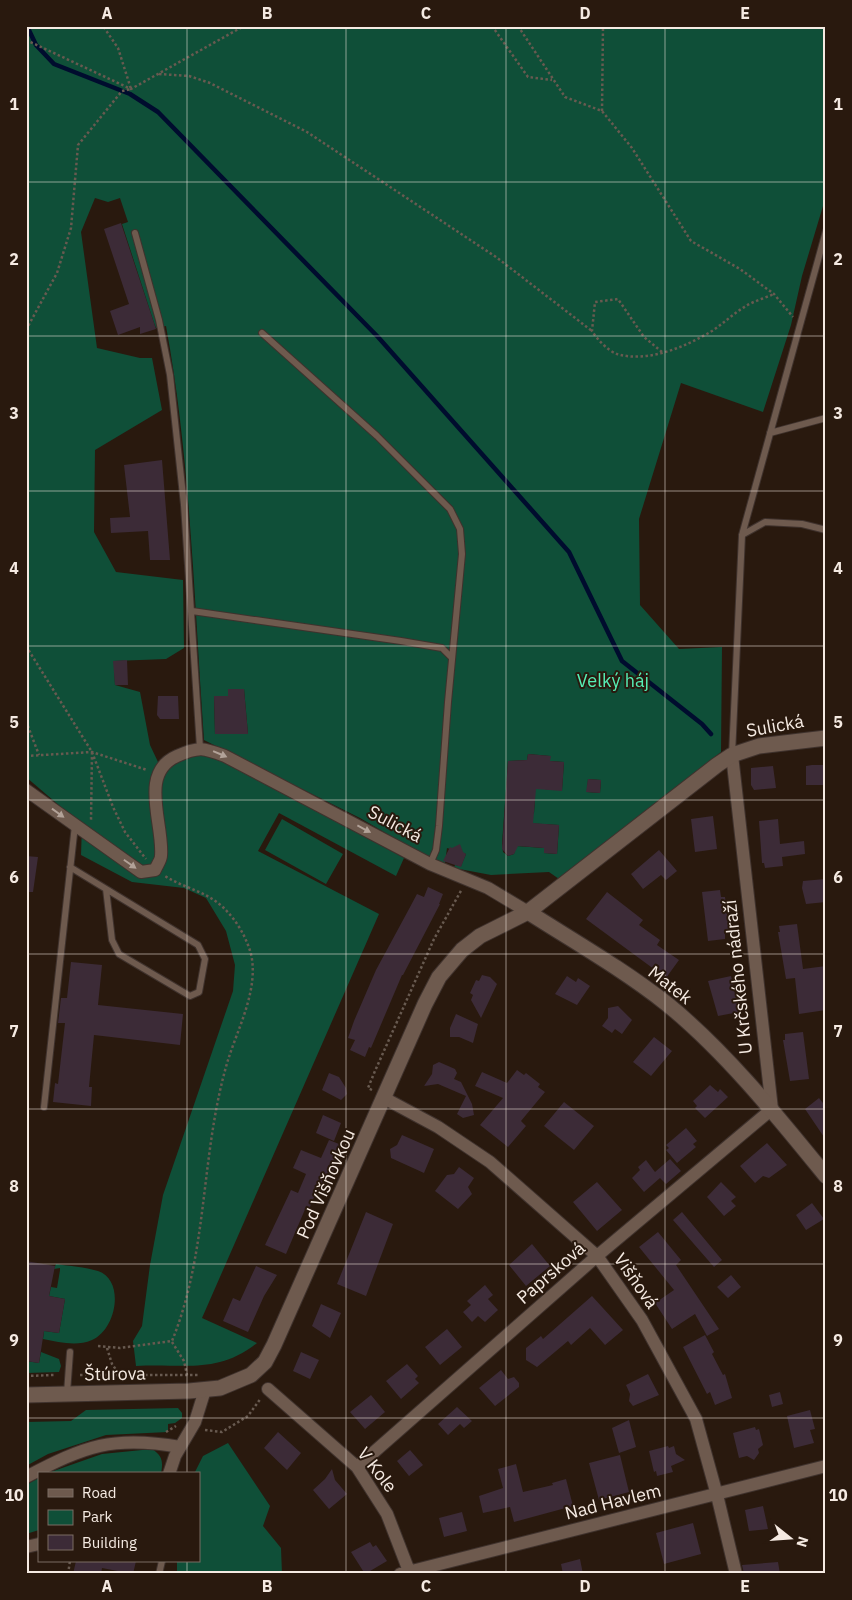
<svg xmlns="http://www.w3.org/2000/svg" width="852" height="1600" font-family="'IBM Plex Sans',sans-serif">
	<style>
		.green { fill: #0f4f38; fill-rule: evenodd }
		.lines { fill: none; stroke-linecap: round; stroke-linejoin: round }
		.stream { stroke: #000c2e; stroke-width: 4.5 }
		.building { fill: #3c2b37 }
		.service-casing { stroke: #3f322d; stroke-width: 8 }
		.minor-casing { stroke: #3f322d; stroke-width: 14 }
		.tertiary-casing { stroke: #3f322d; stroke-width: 17 }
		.path { stroke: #685a50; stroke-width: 2.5; stroke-dasharray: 2.5 2.5; stroke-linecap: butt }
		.service { stroke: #6e5a4e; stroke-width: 6 }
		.minor { stroke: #6e5a4e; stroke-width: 12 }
		.tertiary { stroke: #6e5a4e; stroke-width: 15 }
		.oneway { fill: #b2a298 }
		.grid { fill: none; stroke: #f5eae2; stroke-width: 1; stroke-opacity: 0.55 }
		.labels { text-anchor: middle; stroke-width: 4; stroke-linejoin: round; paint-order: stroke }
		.park-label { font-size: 18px; fill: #56eeb5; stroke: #29190e }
		.street-label { font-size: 18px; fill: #f5eae2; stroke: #29190e }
		.neatline { fill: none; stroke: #f5eae2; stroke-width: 2 }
		.grid-label { font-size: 16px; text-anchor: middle; font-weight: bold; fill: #f5eae2 }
	</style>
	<rect width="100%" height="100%" fill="#29190e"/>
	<path class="green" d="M26,26h800v170l-24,80 -11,49 -28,87 -82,-29 -42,136 1,86 39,44 43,-2 -1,105 -162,127 -10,-7 -58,3 -37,-7 1,-3 6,1 5,-12 -19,-6 -2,15 -20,-7 -65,-38 -156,-78c-10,-138 -13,-278 -38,-414l-10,2 -2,-5 -32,-99 6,-2 -8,-24 -12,4 -13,-4 -14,34 16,116 43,10h12l10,52 -67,40 -1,82 22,40 67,8 1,68 -18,11 -52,2 1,24 25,7 10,53 8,17 13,5 20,-12h23l190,103 -8,18 -117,-63 -21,38 121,63 -177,404 55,25c-40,32 -74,20 -121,23l-3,-25 9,-15 8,-61 13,-70 70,-204 2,-26 -9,-34 -20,-33 -22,-10 -52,-6 -51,-27 1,-30 -56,-48zM228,689h16l4,45h-33l-1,-37 14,-1zM528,754l22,2v5l14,1 -2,28 -35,-2 8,11 -1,14 -9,10 34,2 -2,29 -13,-1v-5l-28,-2 -2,8 -6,2 -5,-4 -1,-8 6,-83 19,-1zM588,779l13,1 -1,13 -13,-1z
		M282,819l61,35 -17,30 -61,-34z
		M56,1264c13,2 29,3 42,7 27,9 19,58 -6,69 -16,7 -33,2 -49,-1l1,-8 15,2 6,-34 -16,-3 2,-9 6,1 3,-18v-2l-6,1z
		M41,1352l18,7 2,7 -2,6 -33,1v-12l13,2z
		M178,1408l4,5v5l-7,5 -7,1v8l-62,3 -58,19 -22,12v-44l45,-1 15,-11z
		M228,1443l42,63 -7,20 18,22 1,26h-105v-13h22v-87h-5l9,-18z
		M152,1449c11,7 11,13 9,25h-116l57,-20z
		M39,1478v52l-13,4v-49z"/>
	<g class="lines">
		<path class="stream" d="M27,26l9,19 18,19 76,30 28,18 220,225 191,215 53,109 80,63 9,10"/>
	</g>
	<path class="building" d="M121,223l35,106 -16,5v-7l-22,8 -8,-24 19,-7 -25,-75z
		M162,460l8,100h-20l-2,-29 -37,2 -1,-15 20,-1 -6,-52z
		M127,660l1,25h-13l-2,-24z
		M228,689h16l4,45h-33l-1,-38h14z
		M158,696h20l1,23h-19l-3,-4z
		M528,754l23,2 -1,5 14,1 -2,29 -26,-2 -3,34 26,2 -2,29 -13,-1v-5l-26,-2 -4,8 -6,2 -6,-7 6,-88 19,-1z
		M812,765h14v20h-20v-19z
		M773,766l3,22 -22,2 -3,-5v-17z
		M588,779l13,1 -1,13 -14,-1z
		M713,816l4,33 -22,3 -4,-33z
		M778,819l2,25 24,-3 1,13 -23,3 1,9 -18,2 -1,-5h-2l-3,-42z
		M460,844l3,8 3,2 -5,13 -18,-6 7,-14 2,1z
		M659,850l18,21 -11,9 -5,-5 -18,14 -12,-15z
		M26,856l12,1 -5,35h-7z
		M825,879l1,23 -20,2 -4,-16 1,-7z
		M428,887l15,7 -4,10h1l-37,71h-1l-31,73 -2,-1 -4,10 -15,-7 5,-10 -7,-2 6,-17 22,-51 33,-61 8,-15 7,3z
		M720,890l1,7h4l4,34h-4v8l-17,2 -6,-49z
		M607,892l36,28 -4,5 21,15 -3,5 22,15 -13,18 -80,-59z
		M797,924l6,45 23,-3v44l-27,4 -4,-36 -9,1 -8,-47h2l-1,-6z
		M71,962l31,3 -4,40 85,9 -3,31 -86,-10 -5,52h3l-1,19 -38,-4 2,-19 3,1 7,-61h-7l3,-25h6z
		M482,975l8,2 7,7 -16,34 -10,-18 2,-5 -3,-2 6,-13 3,1z
		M567,976l9,6 2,-4 12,8 -13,19 -22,-11z
		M731,976l8,36 -21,4 -10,-35z
		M618,1006l14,14 -10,14 -7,-5 -3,4 -10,-7 6,-8v-10z
		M456,1014l22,10 -5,19 -14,-6h-9v-9z
		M803,1032l6,47 -19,2 -7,-41h2v-6z
		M654,1037l18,14 -21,25 -18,-14z
		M439,1062l16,7 2,4 -3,6 7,3 11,22 2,11 -11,3 -6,-4 9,-18 -28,-12 -14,2 8,-12 1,-9z
		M517,1070l7,5 2,-2 14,11 -2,3 7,5 -24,29 5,5 -18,21 -28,-22 23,-27 -28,-12 7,-14 25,11z
		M329,1073l10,4 7,11 1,6 -6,6 -19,-10z
		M710,1085l8,7 2,-3 8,8 -23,21 -10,-10 2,-2 -4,-5z
		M819,1098l7,9v33l-21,-31z
		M564,1102l30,24 -20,24 -30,-24z
		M323,1115l18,8 -7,18 -18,-8z
		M686,1128l11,13 -4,3 3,3 -19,16 -11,-13 3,-2 -3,-3z
		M402,1135l32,14 -10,24 -33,-15 -1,-9 7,-4z
		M329,1140l15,6 -20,47 -7,-3 -8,19 -3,-2 -20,47 -21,-9 26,-55 7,3 8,-19 -13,-6 8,-18 20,8z
		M767,1143l20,22 -18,13 -6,-2 -8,7 -15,-17z
		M670,1159l11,12 -15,13 -6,-6 -16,14 -12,-14 8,-8 -2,-3 8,-7 9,12z
		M459,1167l15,11 -6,9 4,7 -14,15 -23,-18 12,-16 7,-1z
		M597,1182l25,28 -25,21 -24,-29z
		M721,1182l15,15 -5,4 5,5 -12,10 -17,-19z
		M812,1203l12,16 -18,11 -10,-15z
		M366,1212l27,12 -27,72 -29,-12z
		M682,1212l40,48 -8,7 -41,-47z
		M658,1232l23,28 -5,5 43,64 -12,7 -12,-22 -23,15 -17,-26 19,-13 -35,-43z
		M532,1244l18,22 -24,20 -17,-21z
		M26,1261l29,5 -6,30 16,3 -6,34 -15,-2 -5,32 -13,-2z
		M256,1266l21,9 -13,21 -16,36 -25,-11 10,-23 7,3z
		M731,1275l10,12 -13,11 -11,-11z
		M485,1285l8,10 -5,4 10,11 -13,12 -7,-6 -6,6 -9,-10 8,-7 -4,-4z
		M592,1296l31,34 -18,15 -15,-17 -19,17 -3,-4 -31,26 -11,-7v-12l15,-12 2,3z
		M321,1304l20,9 -11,25 -18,-12z
		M447,1329l15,18 -22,18 -15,-18z
		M705,1335l9,17 -2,2 11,21 2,-1 7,24 -17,7 -5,-13 -3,2 -24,-47z
		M301,1352l18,8 -9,19 -17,-8z
		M407,1364l11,12 -3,3 4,4 -18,16 -15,-18z
		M501,1370l7,9 6,-2 5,6v4l-24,19 -16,-18z
		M648,1374l11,21 -26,11 -4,-5 1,-7 -4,-9z
		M780,1392l3,12 -11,3 -3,-12z
		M371,1395l14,17 -20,17 -15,-17z
		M457,1407l15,14 -8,7 -4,-4 -12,11 -10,-11z
		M810,1410l5,19 -5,1 4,13 -20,5 -7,-32z
		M629,1420l7,27 -17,6 -7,-25z
		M755,1427l1,3 3,-1 4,16 -5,4 1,4 -5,7 -7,-4 -8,2 -6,-25z
		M278,1432l23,21 -14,17 -23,-22z
		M668,1446l1,2 5,-2 2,8 9,6 -14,6 2,6 -16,4 -1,-5 -2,1 -5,-21z
		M410,1450l13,15 -14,11 -12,-15z
		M620,1455l9,37 -30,8 -10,-37z
		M516,1464l7,28 30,-7 -1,-2 14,-4 7,27 -59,16 -4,-15 -27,6 -4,-17 24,-8 -5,-19z
		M332,1469l3,11 12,14 -18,15 -16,-19 12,-11z
		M763,1506l5,23 -19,2 -4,-21z
		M462,1512l5,19 -23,6 -5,-19z
		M693,1523l8,31 -37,10 -8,-31z
		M370,1542l3,5 3,-2 11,16 -22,13 -14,-22z
		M580,1559l3,15h-20l-2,-10z
		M76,1561h60l-3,13 -31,-6 -1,6h-28z
		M778,1562l2,12h-36l-2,-9z"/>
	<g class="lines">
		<defs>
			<path id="service" d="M135,233l24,87 11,55 14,130 16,243
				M262,333l115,103 73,73 10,20 2,25 -14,148 -9,124 -3,24 -6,14
				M770,433l56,-15
				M742,535l23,-13 37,2 24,6
				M192,611l209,30 41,7 10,10
				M732,755l10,-220 84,-304
				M70,867l128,78 7,14 -6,33 -9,4 -71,-42 -7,-14 -6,-51
				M44,1107l31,-282
				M67,1393l3,-41
				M159,1574l3,-13"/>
			<path id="minor" d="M26,790l115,82 14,-2c2,-5 6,-10 6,-14 3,-32 -23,-83 16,-100 22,-10 27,-8 48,0l205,108 58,24 40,24
				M384,1098l54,29 52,35 107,94 45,64 54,99 21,76 19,79
				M268,1389l89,78 30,47 22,57
				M357,1467l240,-211 175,-147 -40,-354
				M169,1474l6,-18 20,-34 10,-32
				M26,1477c59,-31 87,-42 154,-30
				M26,1547l13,-3
				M400,1574l426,-108"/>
			<path id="tertiary" d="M528,912c47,30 96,58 139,92 59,48 111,113 159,172
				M26,1395l163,-4 31,-3 31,-13 14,-13 9,-17 151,-341 14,-27 23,-27 18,-14 48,-24 189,-147 15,-10 27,-9 67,-8"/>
		</defs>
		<use href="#service" class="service-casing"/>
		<use href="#minor" class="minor-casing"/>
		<use href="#tertiary" class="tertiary-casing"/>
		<path class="path" d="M492,26l36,51 24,3
			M518,26l47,71 37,14 30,37 59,93 49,28 34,25 19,23
			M26,40l105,49 113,-63
			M159,74l30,2 21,7 97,49 189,125 96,74
			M602,111l1,-85
			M26,330l31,-57 14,-45 7,-83 44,-54 9,-2 -13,-41 -15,-22
			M662,352l-18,-15 -26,-38 -23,3 -3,29c5,8 16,20 25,23 31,9 68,-7 95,-23 12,-8 22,-18 34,-25 8,-5 19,-8 28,-12
			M26,646l66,106 -1,69
			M26,721l13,34
			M92,752l21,55 12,25 21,27
			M26,756l66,-4 55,18
			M372,1090l-4,-2 7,-17 59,-132 28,-50
			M172,1342l12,19 3,14
			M98,1346l22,2 52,-7c37,-91 28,-188 56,-281 10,-32 31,-71 23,-106 -6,-22 -22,-46 -42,-57 -14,-8 -30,-12 -44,-21
			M107,1348l5,16 7,10
			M80,1375h119
			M26,1376l28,-1
			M205,1430l17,2 26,-16 13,-18
			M166,1432l10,-6
			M68,1574l2,-13"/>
		<use href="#service" class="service"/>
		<use href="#minor" class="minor"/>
		<use href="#tertiary" class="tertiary"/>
	</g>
	<defs><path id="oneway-solid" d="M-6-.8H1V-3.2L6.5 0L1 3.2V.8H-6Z" transform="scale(1.25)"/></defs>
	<g class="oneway">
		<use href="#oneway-solid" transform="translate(220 754) rotate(23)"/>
		<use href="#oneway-solid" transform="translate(58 813) rotate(36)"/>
		<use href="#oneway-solid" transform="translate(364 829) rotate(28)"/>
		<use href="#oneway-solid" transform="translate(130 864) rotate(35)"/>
	</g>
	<path class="grid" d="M187,26v1448M346,26v1548M506,26v1548M665,26v1548M26,182h800M26,336h800M26,491h800M26,646h800M26,800h800M26,954h800M26,1109h800M26,1264h800M26,1418h800M187,1561v13"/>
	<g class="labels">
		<g class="park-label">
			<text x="613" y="687">Velký háj</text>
		</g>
		<g class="street-label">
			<text transform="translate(775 726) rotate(-10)" y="6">Sulická</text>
			<text transform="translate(395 824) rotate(28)" y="6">Sulická</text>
			<text transform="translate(738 977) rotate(-96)" y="6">U Krčského nádraží</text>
			<text transform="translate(670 985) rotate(38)" y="6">Matek</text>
			<text transform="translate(326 1184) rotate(-66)" y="6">Pod Višňovkou</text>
			<text transform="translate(551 1273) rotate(-41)" y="6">Paprsková</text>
			<text transform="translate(636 1281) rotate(55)" y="6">Višňová</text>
			<text transform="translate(115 1374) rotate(-1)" y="6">Štúrova</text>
			<text transform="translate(377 1470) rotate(52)" y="6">V Kole</text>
			<text transform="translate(613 1502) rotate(-14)" y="6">Nad Havlem</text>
		</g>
	</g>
	<rect width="852" height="1600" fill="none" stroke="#29190e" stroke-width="55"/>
	<rect x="38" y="1472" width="162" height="90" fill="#29190e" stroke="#7b6d63"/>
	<rect x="48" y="1489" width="25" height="8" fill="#6e5a4e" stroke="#7b6d63"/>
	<text x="82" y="1498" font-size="15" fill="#f5eae2">Road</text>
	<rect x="48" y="1510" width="25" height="15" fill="#0f4f38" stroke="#7b6d63"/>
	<text x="82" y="1522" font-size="15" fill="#f5eae2">Park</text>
	<rect x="48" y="1535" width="25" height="15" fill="#3c2b37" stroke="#7b6d63"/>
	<text x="82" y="1548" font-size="15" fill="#f5eae2">Building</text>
	<g transform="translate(790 1538) rotate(107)" stroke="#29190e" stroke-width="4" paint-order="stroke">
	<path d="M0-4L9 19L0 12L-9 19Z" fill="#f5eae2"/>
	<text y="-8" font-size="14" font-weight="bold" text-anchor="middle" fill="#f5eae2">N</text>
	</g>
	<rect x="28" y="28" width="796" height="1544" class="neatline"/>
	<g class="grid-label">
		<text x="107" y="19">A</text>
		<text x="267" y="19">B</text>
		<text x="426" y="19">C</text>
		<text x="585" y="19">D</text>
		<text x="745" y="19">E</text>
		<text x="14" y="110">1</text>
		<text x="838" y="110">1</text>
		<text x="14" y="265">2</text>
		<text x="838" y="265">2</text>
		<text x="14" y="419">3</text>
		<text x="838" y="419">3</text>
		<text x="14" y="574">4</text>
		<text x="838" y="574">4</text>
		<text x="14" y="728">5</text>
		<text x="838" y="728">5</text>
		<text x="14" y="883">6</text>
		<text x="838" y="883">6</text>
		<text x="14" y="1037">7</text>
		<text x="838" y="1037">7</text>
		<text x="14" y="1192">8</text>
		<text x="838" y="1192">8</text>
		<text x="14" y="1346">9</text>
		<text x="838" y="1346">9</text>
		<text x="14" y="1501">10</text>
		<text x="838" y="1501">10</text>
		<text x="107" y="1592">A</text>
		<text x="267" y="1592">B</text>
		<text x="426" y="1592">C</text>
		<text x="585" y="1592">D</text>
		<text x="745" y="1592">E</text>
	</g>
</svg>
